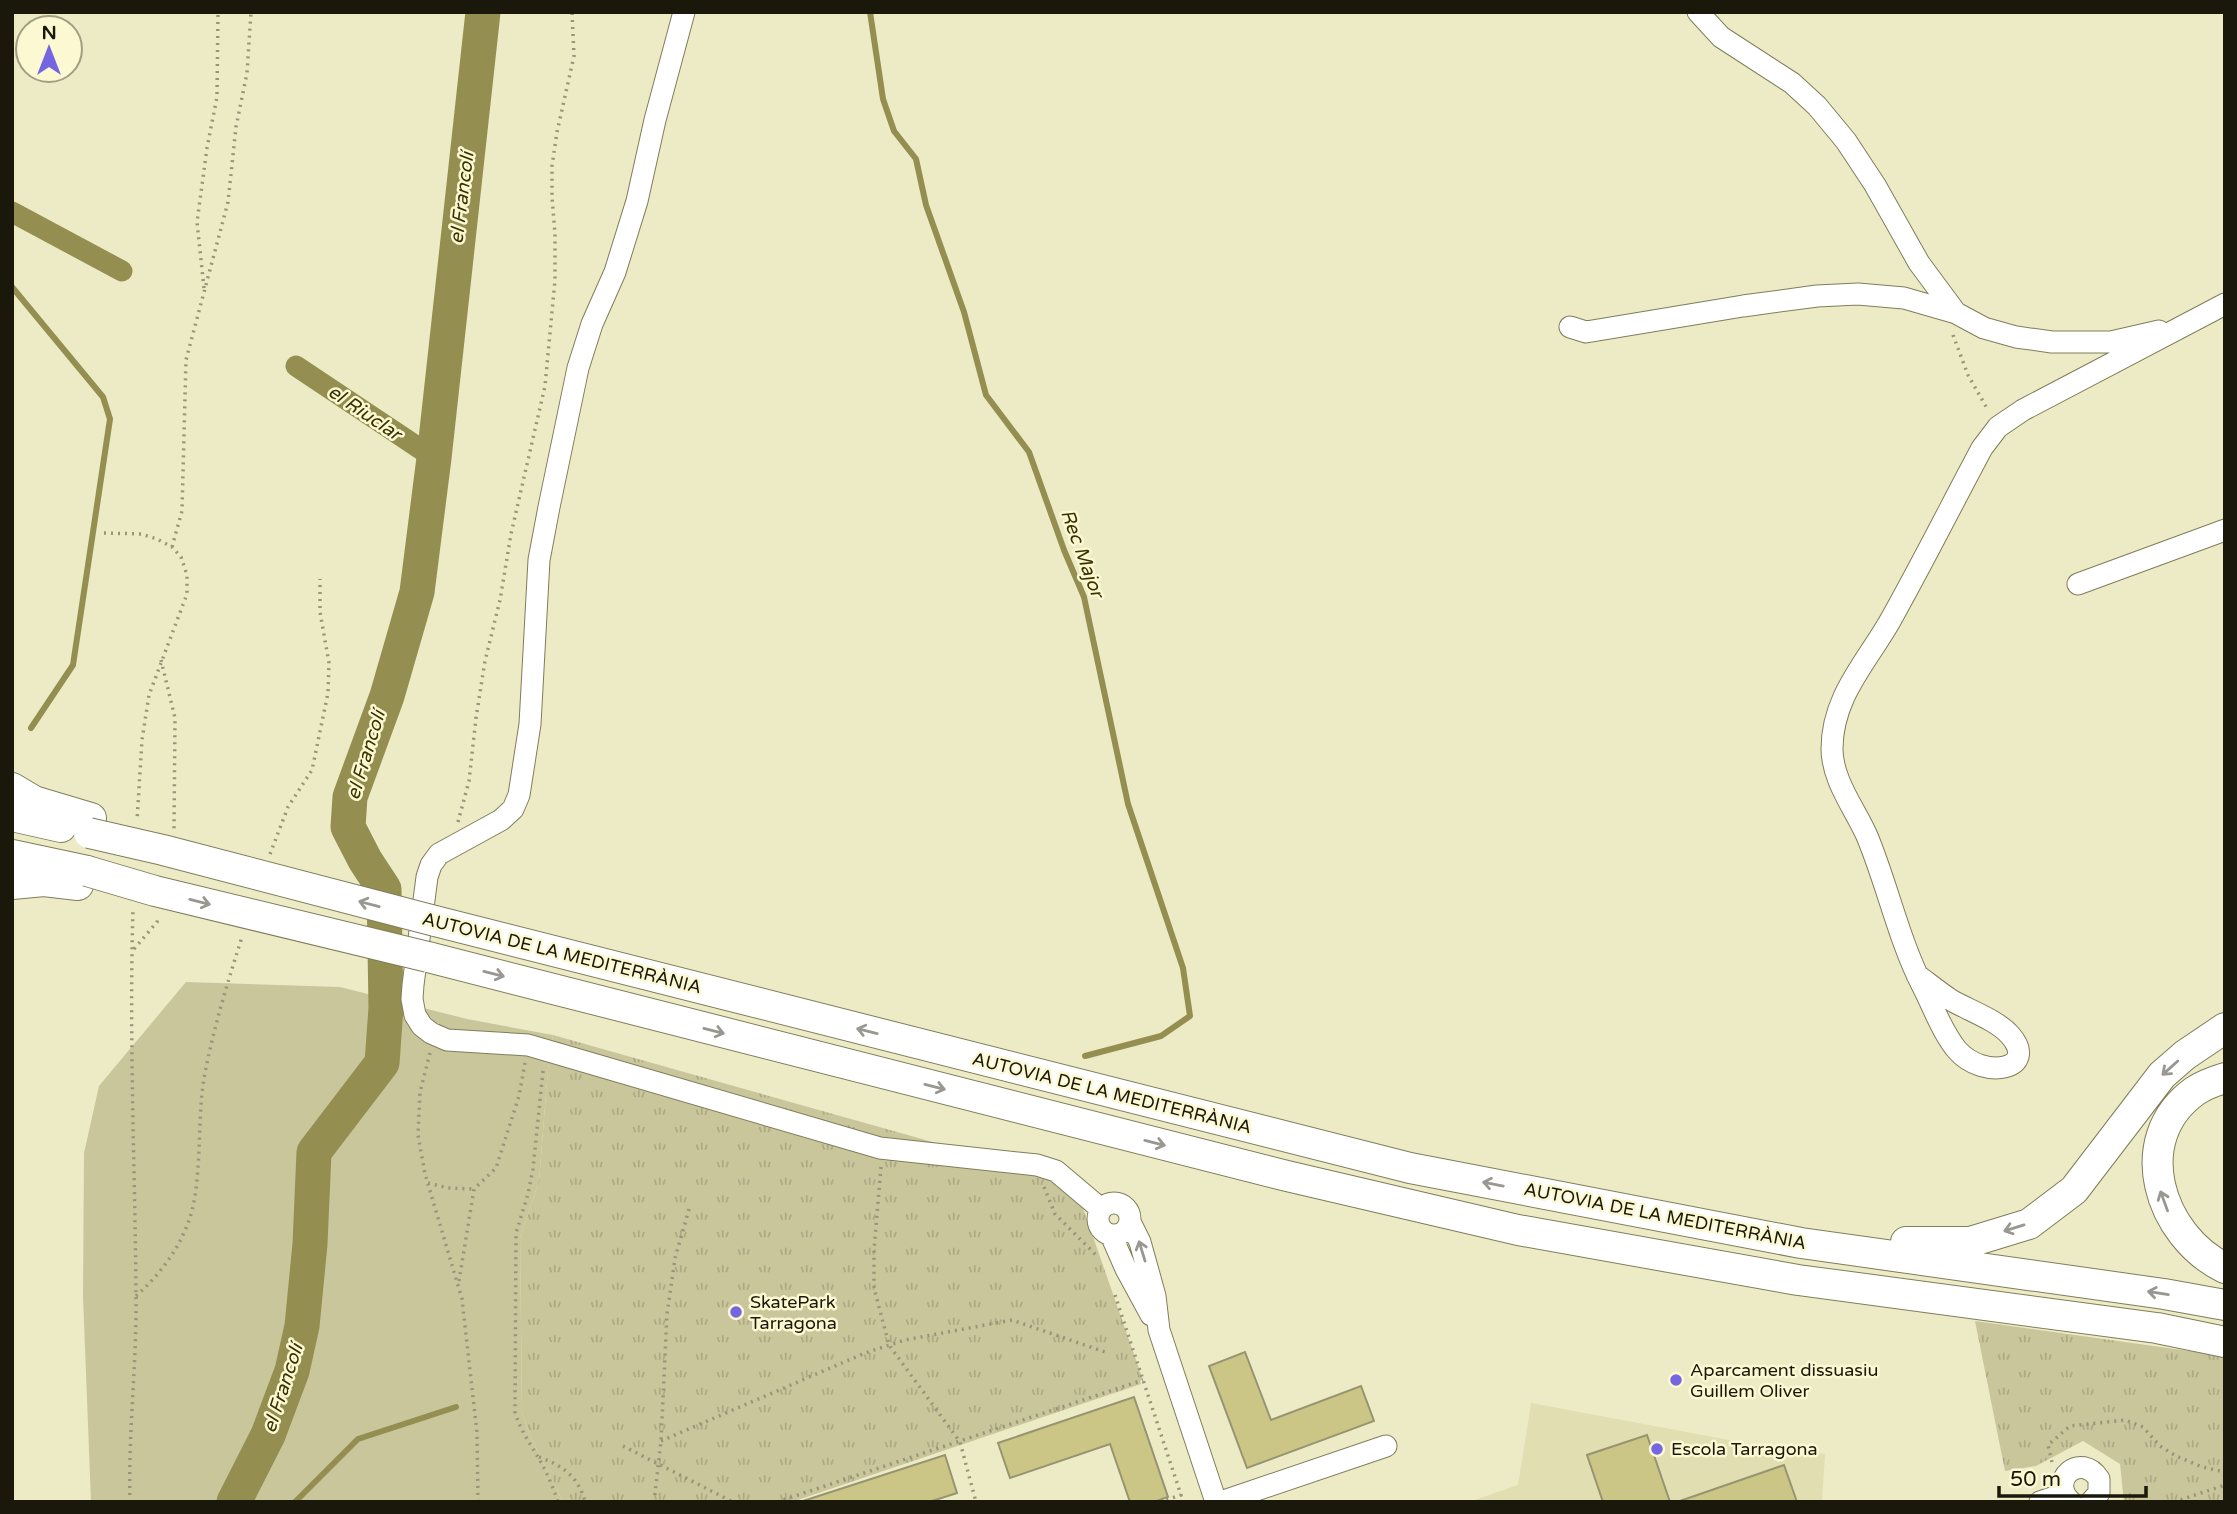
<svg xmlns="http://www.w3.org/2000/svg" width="2237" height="1514" font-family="'Varela Round',sans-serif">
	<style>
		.built { fill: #e1deb2 }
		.green { fill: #c9c69b }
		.park { fill: url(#park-tufts) }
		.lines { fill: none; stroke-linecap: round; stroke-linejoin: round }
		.stream { stroke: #948f51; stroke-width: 6 }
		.canal { stroke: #948f51; stroke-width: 21 }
		.river { stroke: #948f51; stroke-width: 35 }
		.building { fill: #cbc686; stroke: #979471; stroke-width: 2 }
		.minor-casing { stroke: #807d5b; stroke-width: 23 }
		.highway-casing { stroke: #807d5b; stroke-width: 32 }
		.path { stroke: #979579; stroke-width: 3.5; stroke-dasharray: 2 5; stroke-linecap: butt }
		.minor { stroke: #fff; stroke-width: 21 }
		.highway { stroke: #fff; stroke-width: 30 }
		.highway-bridge-casing { stroke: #807d5b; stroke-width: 32; stroke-linecap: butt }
		.highway-bridge { stroke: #fff; stroke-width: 30 }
		.oneway { stroke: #989791 }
		.poi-dot { fill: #7466e1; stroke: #fbf8d2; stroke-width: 2.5 }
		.labels { text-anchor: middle; stroke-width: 5; stroke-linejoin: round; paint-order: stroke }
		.street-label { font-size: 18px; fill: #19180a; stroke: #fbf8d2 }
		.poi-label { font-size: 18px; fill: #19180a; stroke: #fbf8d2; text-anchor: start }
		.water-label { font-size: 19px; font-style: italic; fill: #383300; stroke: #fbf8d2 }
	</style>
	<defs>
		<pattern id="park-tufts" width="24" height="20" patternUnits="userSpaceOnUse" patternTransform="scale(1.75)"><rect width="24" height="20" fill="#c9c69b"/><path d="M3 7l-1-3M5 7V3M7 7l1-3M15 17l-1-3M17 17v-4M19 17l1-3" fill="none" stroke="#aca984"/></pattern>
	</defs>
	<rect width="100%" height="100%" fill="#edebc5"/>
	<path class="built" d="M1531,1403l225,42 69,9 -3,48h-353l49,-17z"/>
	<path class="green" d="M186,982l154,5 127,32 86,16 -5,34 -9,112 -19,57 2,175 8,23 33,66h-472l-8,-206 1,-143 15,-67z"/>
	<path class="park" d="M553,1035l504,142 19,11 67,192 -3,1 1,3 -349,118h-229l-33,-66 -8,-23 -2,-175 19,-57 9,-112z
		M1975,1321l250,35v146h-101l-4,-38 -37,-23 -47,25 -31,5z"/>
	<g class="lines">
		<path class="stream" d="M870,12l13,87 11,32 22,28 10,46 38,107 22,83 43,57 35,98 20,47 44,207 55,164 7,48 -29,20 -76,20
			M12,287l91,110 7,22 -37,246 -42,63
			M295,1502l63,-63 98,-32"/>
		<path class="canal" d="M12,212l110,59
			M296,366l138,92"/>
		<path class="river" d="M234,1502l34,-67 24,-64 10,-45 8,-82 4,-92 68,-89 4,-55 -2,-119 -19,-29 -17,-33 2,-30 37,-101 30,-104 17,-134 49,-446"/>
	</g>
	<path class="building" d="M1245,1352l26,68 90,-34 13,35 -127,47 -38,-102z
		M1134,1397l34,100 -14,5h-24l-20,-58 -100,34 -12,-35z
		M1647,1435l23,67h-67l-16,-47z
		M945,1455l12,38 -28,9h-129z
		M1784,1465l13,37h-120z"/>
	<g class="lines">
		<defs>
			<path id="minor" d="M684,12l-29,108 -18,81 -22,71 -23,52 -14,44 -29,139 -10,53 -9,164 -11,71 -6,14 -12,11 -62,34 -8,11 -4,12 -14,108 -1,14 3,16 7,11 9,7 16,7 81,5 352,103 157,17 19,6 45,38
				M1698,12l23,25 71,46 25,23 29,35 29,44 44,78 37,50 28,15 32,9 36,5h59l48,-11
				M1570,327l16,5 157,-26 74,-10 41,-2 46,4 52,15
				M2078,584l147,-54
				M1917,975c11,8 22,17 34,25 17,10 46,20 59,35 30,34 -26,46 -53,15 -15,-18 -24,-44 -35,-65 -23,-45 -35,-101 -55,-149 -12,-27 -35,-56 -35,-87 0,-52 34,-86 58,-128 32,-57 61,-115 92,-173l16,-21 25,-17 202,-106
				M1098 1219a16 16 0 1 1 32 0a16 16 0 1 1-32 0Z
				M1130,1222l10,20 15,54 4,34 57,172
				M1111,1235l15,34 25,46
				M1221,1502l165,-56
				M2040,1502l24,-8
				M2071,1502c-24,-22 10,-51 28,-23v14l-8,9"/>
			<path id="highway" d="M12,788l22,13 57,17
				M12,816l49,11
				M12,855l75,16
				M12,884l32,-3 34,4
				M435,921l975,247 391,75 363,51 61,11
				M428,957l859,219 231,54 280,50 359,48 68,14
				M2225,1078c-10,3 -21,7 -30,13 -67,48 -36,145 30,177
				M1906,1242h64l59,-18 45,-34 88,-115 23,-20 40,-27"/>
		</defs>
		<use href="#minor" class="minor-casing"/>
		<use href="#highway" class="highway-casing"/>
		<path class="path" d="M204,288l-7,-66 10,-74 10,-51 1,-85
			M1953,335l15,40 20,35
			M104,533l37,1 16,5 15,8 9,10 6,18v19l-38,101 -7,45 -5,81
			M172,547l10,-36 4,-151 42,-158 8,-75 11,-54 4,-61
			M161,660l14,58 -1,112
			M458,822l11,-41 7,-63 9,-57 15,-61 11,-66 34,-148 10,-106v-46l-3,-37v-31l5,-34 17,-76 -2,-44
			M270,854l18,-47 24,-37 16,-77 1,-30 -9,-51v-33
			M134,949l23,-27 1,-6
			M430,1053l-10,39 -2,43 7,39 37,125 15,134 1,69
			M543,1071l-10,98 -5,25 -12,39 -1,179c6,21 18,35 28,54 6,11 11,24 15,36
			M881,1167l-7,83v38l15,57 71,97 16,60
			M428,1183l20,5 26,1
			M1044,1187l11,27 43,43
			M459,1281l15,-92 22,-21 23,-72 6,-33
			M1115,1295l66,200 -21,7
			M136,1296c29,-26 53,-60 59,-100 6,-39 3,-79 9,-118 9,-48 23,-94 38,-141
			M661,1441l204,-88 40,-13 107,-20 96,33
			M623,1446l110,56
			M539,1457c23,8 40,20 46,45
			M2052,1462l-4,-17 22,-19 55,-6 18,7 17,19 16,10 26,11 23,5
			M130,1502c-2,-70 7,-139 6,-208 -1,-128 -7,-257 -3,-385
			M654,1502l7,-61 6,-127 8,-56 15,-52
			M777,1502l366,-122
			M2174,1502l51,-17"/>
		<use href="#minor" class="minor"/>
		<use href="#highway" class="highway"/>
		<defs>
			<path id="highway-bridge" d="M89,833l74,17 272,71
				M87,871l68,20 273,66"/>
		</defs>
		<use href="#highway-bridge" class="highway-bridge-casing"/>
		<use href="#highway-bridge" class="highway-bridge"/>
	</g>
	<defs><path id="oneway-shaft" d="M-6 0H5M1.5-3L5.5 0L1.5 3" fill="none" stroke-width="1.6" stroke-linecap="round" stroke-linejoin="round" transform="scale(1.75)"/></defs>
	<g class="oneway">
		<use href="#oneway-shaft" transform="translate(200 902) rotate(14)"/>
		<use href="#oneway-shaft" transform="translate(369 904) rotate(-165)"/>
		<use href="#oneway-shaft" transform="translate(494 974) rotate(14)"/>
		<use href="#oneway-shaft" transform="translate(714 1031) rotate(14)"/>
		<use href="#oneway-shaft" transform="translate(867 1031) rotate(-166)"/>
		<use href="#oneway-shaft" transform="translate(2170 1068) rotate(138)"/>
		<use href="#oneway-shaft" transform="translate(935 1087) rotate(14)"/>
		<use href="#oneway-shaft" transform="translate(1155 1143) rotate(14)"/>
		<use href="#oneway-shaft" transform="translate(1493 1184) rotate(-169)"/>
		<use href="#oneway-shaft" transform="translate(2164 1201) rotate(-110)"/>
		<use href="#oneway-shaft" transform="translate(2014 1228) rotate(163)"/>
		<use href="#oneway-shaft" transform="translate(1142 1251) rotate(-107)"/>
		<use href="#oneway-shaft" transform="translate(2158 1293) rotate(-171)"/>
	</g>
	<g class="poi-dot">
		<circle cx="736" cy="1312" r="7"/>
		<circle cx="1676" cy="1380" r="7"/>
		<circle cx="1657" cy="1449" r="7"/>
	</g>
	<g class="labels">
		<g class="street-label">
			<text transform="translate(562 953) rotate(14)" y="6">AUTOVIA DE LA MEDITERRÀNIA</text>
			<text transform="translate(1112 1093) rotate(14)" y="6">AUTOVIA DE LA MEDITERRÀNIA</text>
			<text transform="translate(1665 1216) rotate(11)" y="6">AUTOVIA DE LA MEDITERRÀNIA</text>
		</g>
		<g class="poi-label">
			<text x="750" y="1308">SkatePark<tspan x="750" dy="21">Tarragona</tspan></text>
			<text x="1690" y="1376">Aparcament dissuasiu<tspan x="1690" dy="21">Guillem Oliver</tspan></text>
			<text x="1671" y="1455">Escola Tarragona</text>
		</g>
		<g class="water-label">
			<text transform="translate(461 198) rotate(-83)" y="7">el Francolí</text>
			<text transform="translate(365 412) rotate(34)" y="7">el Riuclar</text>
			<text transform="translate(1083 553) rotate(70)" y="7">Rec Major</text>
			<text transform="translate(365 755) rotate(-73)" y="7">el Francolí</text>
			<text transform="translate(282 1388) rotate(-72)" y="7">el Francolí</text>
		</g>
	</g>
	<rect width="2237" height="1514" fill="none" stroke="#19180a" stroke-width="28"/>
	<g transform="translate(49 49)"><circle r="33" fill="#fbf8d2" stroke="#a19e82" stroke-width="2"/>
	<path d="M0-5L12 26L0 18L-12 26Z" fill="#7466e1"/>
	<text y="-10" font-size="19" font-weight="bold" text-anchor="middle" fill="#19180a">N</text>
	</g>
	<path d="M1999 1486v10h147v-10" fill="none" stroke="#19180a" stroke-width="3.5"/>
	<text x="2010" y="1486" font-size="21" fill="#19180a" stroke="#fbf8d2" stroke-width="5" paint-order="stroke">50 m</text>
</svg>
